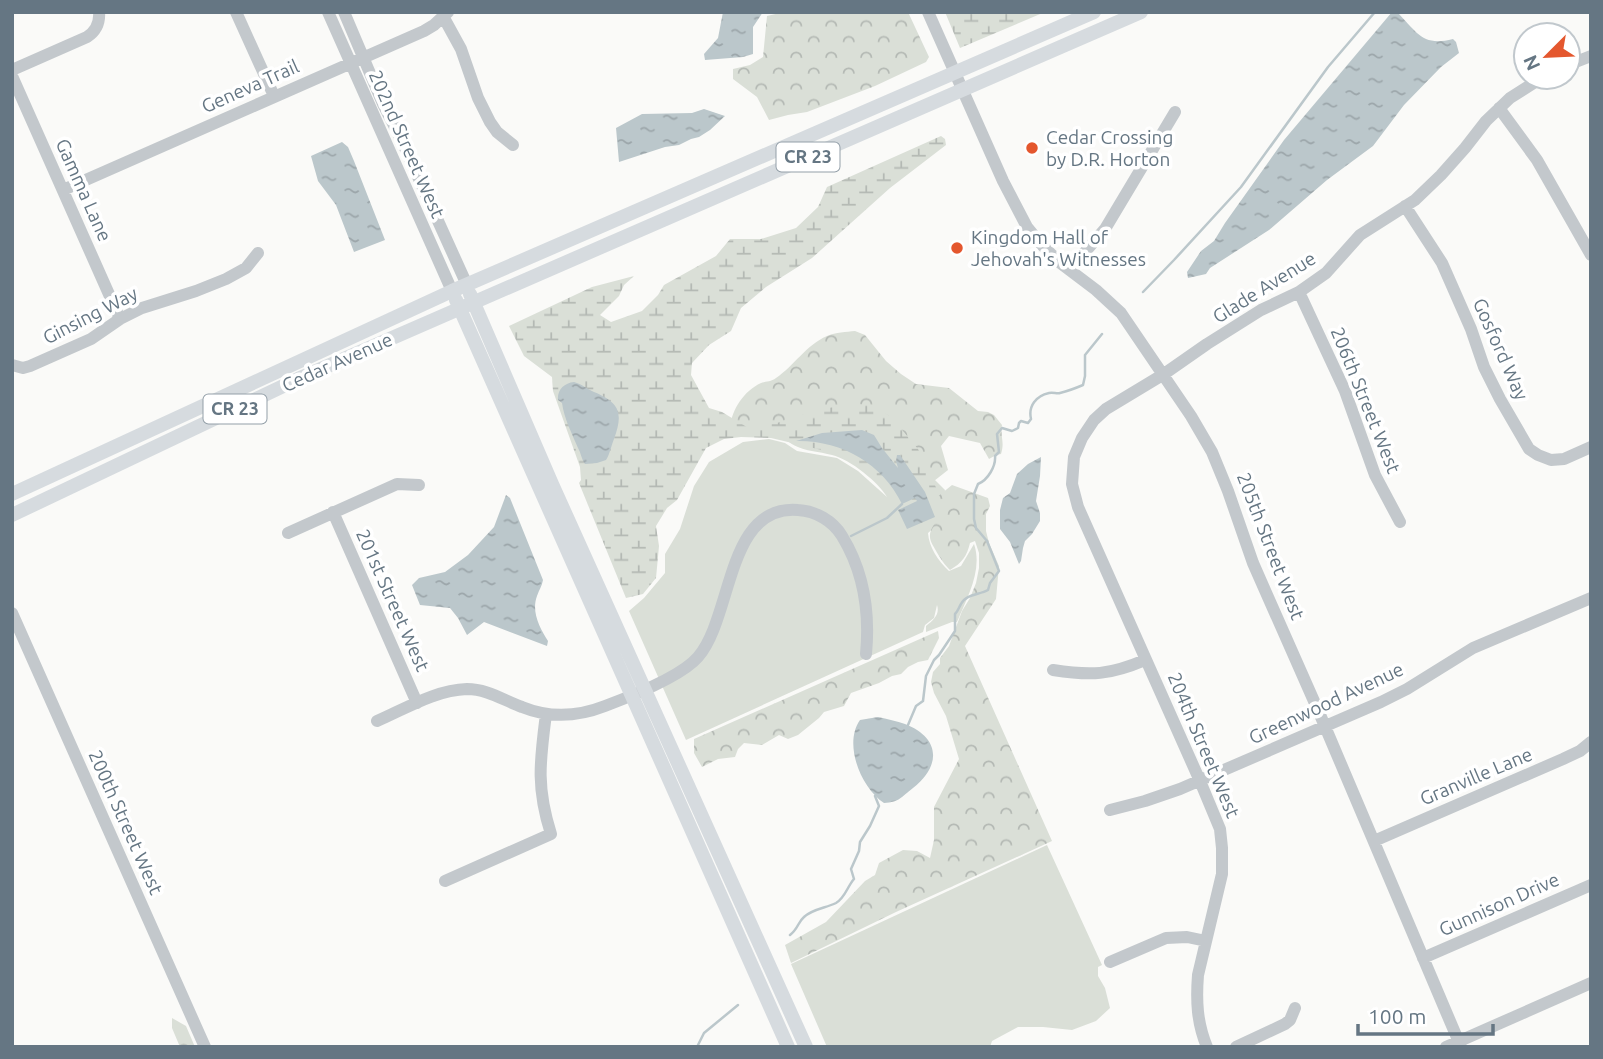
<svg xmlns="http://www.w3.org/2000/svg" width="1603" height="1059" font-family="Ubuntu,sans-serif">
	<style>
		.green { fill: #dadfd7 }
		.forest { fill: url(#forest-crowns) }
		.wetland { fill: url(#wetland-marsh) }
		.water { fill: url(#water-ripples) }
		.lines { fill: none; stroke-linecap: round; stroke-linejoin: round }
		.stream { stroke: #bbc7cb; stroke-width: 2.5 }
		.minor { stroke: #c3c8cc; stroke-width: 12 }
		.major { stroke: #d6dbdf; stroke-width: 14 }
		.poi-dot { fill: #e4572e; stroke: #fff; stroke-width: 2.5 }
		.labels { text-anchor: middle; stroke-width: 7; stroke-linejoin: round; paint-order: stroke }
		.shield { fill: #fff; stroke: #939fa8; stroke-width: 2 }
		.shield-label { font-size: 18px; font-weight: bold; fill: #657683 }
		.street-label { font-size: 19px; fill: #657683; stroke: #fff }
		.poi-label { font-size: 19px; fill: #657683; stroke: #fff; text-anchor: start }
	</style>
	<defs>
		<pattern id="forest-crowns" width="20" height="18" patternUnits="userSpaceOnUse" patternTransform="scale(1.75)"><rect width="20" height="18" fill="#dadfd7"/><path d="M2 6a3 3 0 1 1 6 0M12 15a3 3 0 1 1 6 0" fill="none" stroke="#b4b9b4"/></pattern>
		<pattern id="wetland-marsh" width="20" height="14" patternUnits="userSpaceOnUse" patternTransform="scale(1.75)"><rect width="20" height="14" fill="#dadfd7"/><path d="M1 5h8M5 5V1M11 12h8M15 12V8" fill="none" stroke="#b4b9b4"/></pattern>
		<pattern id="water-ripples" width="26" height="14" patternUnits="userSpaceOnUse" patternTransform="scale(1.75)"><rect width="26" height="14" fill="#bbc7cb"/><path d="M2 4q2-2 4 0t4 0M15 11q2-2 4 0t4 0" fill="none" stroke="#9ca6aa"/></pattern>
	</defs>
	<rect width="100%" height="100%" fill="#fafaf8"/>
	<path class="green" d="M769,439l16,4 12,8 40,7 21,13 29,26c-8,-14 -37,-38 -55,-42 -19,-5 -30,-3 -46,-15l142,33 17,17 -3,16 1,14 -15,13c1,14 10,28 21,38l12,-5 13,-22c9,26 -7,54 -17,78h-5l-26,10v-6c8,-6 14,-12 11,-21l-3,13 -9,7 -2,7 -237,108 -57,-129 15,-13 21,-25v-19l15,-25 14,-43 15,-24 34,-20z
		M1047,845l55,120 -4,2v9l7,12 5,20 -14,13 -24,9 -29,-3h-25l-26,14 -2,6h-163l-36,-83z"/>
	<path class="forest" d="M784,12h124l21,45 -3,5 -51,24 -68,26 -19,3 -19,5 -12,-23 -24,-18v-10l17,-4 13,-8 4,-41z
		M855,331l10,4 21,26 15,13 15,10 33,4 29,23 10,1 6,3 8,10c-2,12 3,17 -1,29l-5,1 -7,4 -9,-16 -31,-7 -8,10 7,24 -14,11 -18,-10 -16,-20 -152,-17 -18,-7c2,-18 14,-36 31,-44 5,-2 10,-1 15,-5 18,-12 30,-33 51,-42 9,-4 19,-4 28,-5z
		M952,485l36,13 2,8 -4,8v17l3,12 10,23 -3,33 -31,47 87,195 -156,71 -105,51 -6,-18 41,-23 39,-41 10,-6 4,-12 24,-13 14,1 13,7 4,-18v-33l25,-48 -13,-43 -12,-23 -3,-11 2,-10 7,-8v-6l9,-12 13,-35 8,-13 6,-15 3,-15v-15l-4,-12 -5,2c-3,13 -8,20 -20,27 -5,-5 -7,-8 -11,-14 -9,-16 -14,-19 -2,-36l-3,-15 2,-7z
		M938,631l1,7 -11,22 -10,2 -10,5 -7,7 -9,2 -13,7 -28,10 -7,13 -20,6 -5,6 -21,17 -10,4 -9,-4 -17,10 -18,-2 -6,6 -3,8 -17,2 -16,8 -8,-14v-14z
		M172,1018l14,8 9,21h-15l-8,-19z"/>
	<path class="wetland" d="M945,12h100l-85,36z
		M941,136l4,3 1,6 -56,43 -78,70 -46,29 -25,21 -10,23 -22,14 -17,18 -1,12 18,33 13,4 28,17 27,-6 40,-13 35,-6 23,1 18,14 25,30 21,45 -13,19 -30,-12 -24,-26 -29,-20 -72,-17 -30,-1 -17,2 -18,9 -29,52 -10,8 -11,18 3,20 -3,32 -13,16 -17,4 -47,-115 2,-3 -1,-13 -27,-76 -1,-14 -28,-21 -15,-30 83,-39 42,-11 -10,9 -5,11 -19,19 11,7 31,-11 16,-16 6,-10 52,-29 14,-17h31l35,-11 22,-21 9,-20z"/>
	<path class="water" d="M723,12h40l-10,15v27l-10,3 -38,3 -1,-6 14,-16z
		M1392,12h5c20,20 25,35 56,27l3,3 3,11 -18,14 -37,38 -31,41 -46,34 -58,50 -59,38 -4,6 -18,4 -1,-6 14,-21 13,-10 11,-18 59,-83z
		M704,109l21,7 -15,14 -11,7 -8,2 -12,6 -14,2 -46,15 -3,-34 26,-14 50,-1z
		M342,142l6,5 6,14 31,79 -31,12 -18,-47 -18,-24 -7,-25z
		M574,382c8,2 13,7 20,10 27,11 29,22 20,47 -3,7 -4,15 -8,21l-9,3 -12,1c-4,-6 -4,-11 -7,-16 -6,-14 -14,-30 -16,-45l-4,-3c-1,-10 6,-17 16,-18z
		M862,430l12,5 8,13 16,20 -2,-7 1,-6h3l25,37 10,25 -28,12 -9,-19 19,-9 -2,-3 -13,6c-20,-41 -61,-64 -106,-63l26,-8z
		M1041,457l-1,19 -4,25 4,12v8l-8,13 -7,7 -2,7 -2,13 -2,3 -9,-22 -10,-13v-19l3,-12 7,-5 7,-19 11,-10z
		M506,495l4,3 33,82c-1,6 -4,10 -6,16 -6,16 3,32 11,45l-1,5 -63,-24 -17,13 -9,-17 -8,-10 -30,-3 -8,-20 7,-7 26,-6 23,-17 26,-28z
		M878,717c9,2 19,4 27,7 36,14 36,42 8,64 -12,9 -13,14 -29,15 -23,-15 -41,-59 -24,-83z"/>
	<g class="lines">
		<path class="stream" d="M1143,292l31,-32 67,-73 87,-120 47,-55
			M851,536l36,-18 15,-14
			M908,725l8,-19 7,-5 3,-25 8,-16 5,-5 16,-24v-17c3,-3 4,-7 6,-10 5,-10 18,-9 27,-14l2,-7 9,-12 -12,-30 -11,-13 -2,-9v-25l4,-10c10,-4 18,-18 17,-28l4,-4 -2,-18 5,-6 10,3 6,-3 1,-5 2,-2 7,2 3,-4c-3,-13 5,-23 18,-26 4,-1 8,1 11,0 8,-2 16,-5 23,-8l2,-9v-21l17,-21
			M790,935c8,-6 8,-13 14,-18 8,-8 22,-9 32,-14 9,-5 11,-16 18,-24l-3,-10 8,-18 1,-9 10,-16 9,-20 -4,-10
			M697,1047l7,-14 34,-28"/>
		<path class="minor" d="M236,12l38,84
			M328,12l124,279
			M344,12l39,92 18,35 66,146
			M928,12l75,169 24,46 14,17 18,18 37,28 25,23 70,103 21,36 16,39 25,72 68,154 140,330
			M444,18l17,31 17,49 12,24 7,10 16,13
			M1568,65l23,-9
			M12,70l75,-33c9,-6 13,-14 12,-25
			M12,76l108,243
			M1499,108l38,52 54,95
			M63,190l361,-159 10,-6 14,-13
			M1405,206l37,57 29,66 13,38 16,32 29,50 9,6 13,5 13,-1 27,-12
			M1070,269l35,-40 70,-117
			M1299,292l46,99 30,84 25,47
			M12,365l11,3 7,-2 61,-27 29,-20 22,-11 54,-17 30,-12 20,-11 12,-15
			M333,512l84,191
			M288,533l109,-49 22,1
			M12,613l193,434
			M1053,670c38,6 57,5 92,-10
			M377,721c28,-12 58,-31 90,-32 20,0 36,11 55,18 27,11 55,10 83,-1 24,-9 77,-30 93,-49 35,-40 28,-153 100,-147 18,1 35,11 44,26 22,36 28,76 24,118
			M1110,810l35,-9 35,-12 201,-87 26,-13 66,-41 118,-50
			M1374,841l189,-82 17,-8 11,-9
			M445,881l106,-47c-15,-47 -11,-73 -5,-120
			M1423,958l168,-73
			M1110,962l56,-24 21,-1 19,4
			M1207,1047c-10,-24 -11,-46 -9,-72l24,-101v-26l-2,-19 -20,-48 -122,-274 -6,-23 2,-27 8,-19 12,-18 12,-11 58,-35 43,-30 54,-34 38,-18 27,-19 34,-38 55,-35 26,-25 24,-27 21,-27 24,-23 33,-21
			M1236,1047l49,-23 5,-4 5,-12
			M1446,1047l145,-64"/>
		<path class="major" d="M470,294l82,190 254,563
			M456,300l332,747
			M12,494l440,-203 642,-279
			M12,515l286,-136 843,-367"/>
	</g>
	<g class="poi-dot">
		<circle cx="1032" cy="148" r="7"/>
		<circle cx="957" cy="248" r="7"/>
	</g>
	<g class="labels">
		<g class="shield">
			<rect x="776.5" y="142.5" width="63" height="29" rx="5"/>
			<rect x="203.5" y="394.5" width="63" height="29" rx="5"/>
		</g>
		<g class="shield-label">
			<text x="808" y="163">CR 23</text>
			<text x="235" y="415">CR 23</text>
		</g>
		<g class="street-label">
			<text transform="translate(250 86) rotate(-24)" y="7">Geneva Trail</text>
			<text transform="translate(407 144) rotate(66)" y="7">202nd Street West</text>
			<text transform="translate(84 190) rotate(66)" y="7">Gamma Lane</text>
			<text transform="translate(1264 287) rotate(-32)" y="7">Glade Avenue</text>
			<text transform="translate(90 315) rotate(-27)" y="7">Ginsing Way</text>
			<text transform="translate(1501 349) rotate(66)" y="7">Gosford Way</text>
			<text transform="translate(337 362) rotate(-24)" y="7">Cedar Avenue</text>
			<text transform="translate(1366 400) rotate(68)" y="7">206th Street West</text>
			<text transform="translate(1271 546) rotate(69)" y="7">205th Street West</text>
			<text transform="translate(393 600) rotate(66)" y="7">201st Street West</text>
			<text transform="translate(1326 703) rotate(-25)" y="7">Greenwood Avenue</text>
			<text transform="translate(1204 745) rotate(67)" y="7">204th Street West</text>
			<text transform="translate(1476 776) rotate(-23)" y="7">Granville Lane</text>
			<text transform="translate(126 822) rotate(66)" y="7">200th Street West</text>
			<text transform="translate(1499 904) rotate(-24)" y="7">Gunnison Drive</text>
		</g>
		<g class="poi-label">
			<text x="1046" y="144">Cedar Crossing<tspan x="1046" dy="22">by D.R. Horton</tspan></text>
			<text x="971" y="244">Kingdom Hall of<tspan x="971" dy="22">Jehovah's Witnesses</tspan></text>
		</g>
	</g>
	<rect width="1603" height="1059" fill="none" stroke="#657683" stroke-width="28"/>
	<g transform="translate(1547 56) rotate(246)"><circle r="33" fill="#ffffff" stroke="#c1c8cd" stroke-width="2"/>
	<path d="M0-5L12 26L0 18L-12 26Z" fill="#e4572e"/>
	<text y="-10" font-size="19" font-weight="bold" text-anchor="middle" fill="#657683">N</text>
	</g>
	<path d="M1358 1024v10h135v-10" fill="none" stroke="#657683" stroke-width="3.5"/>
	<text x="1368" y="1024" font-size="21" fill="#657683" stroke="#ffffff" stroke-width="5" paint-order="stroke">100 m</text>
</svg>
